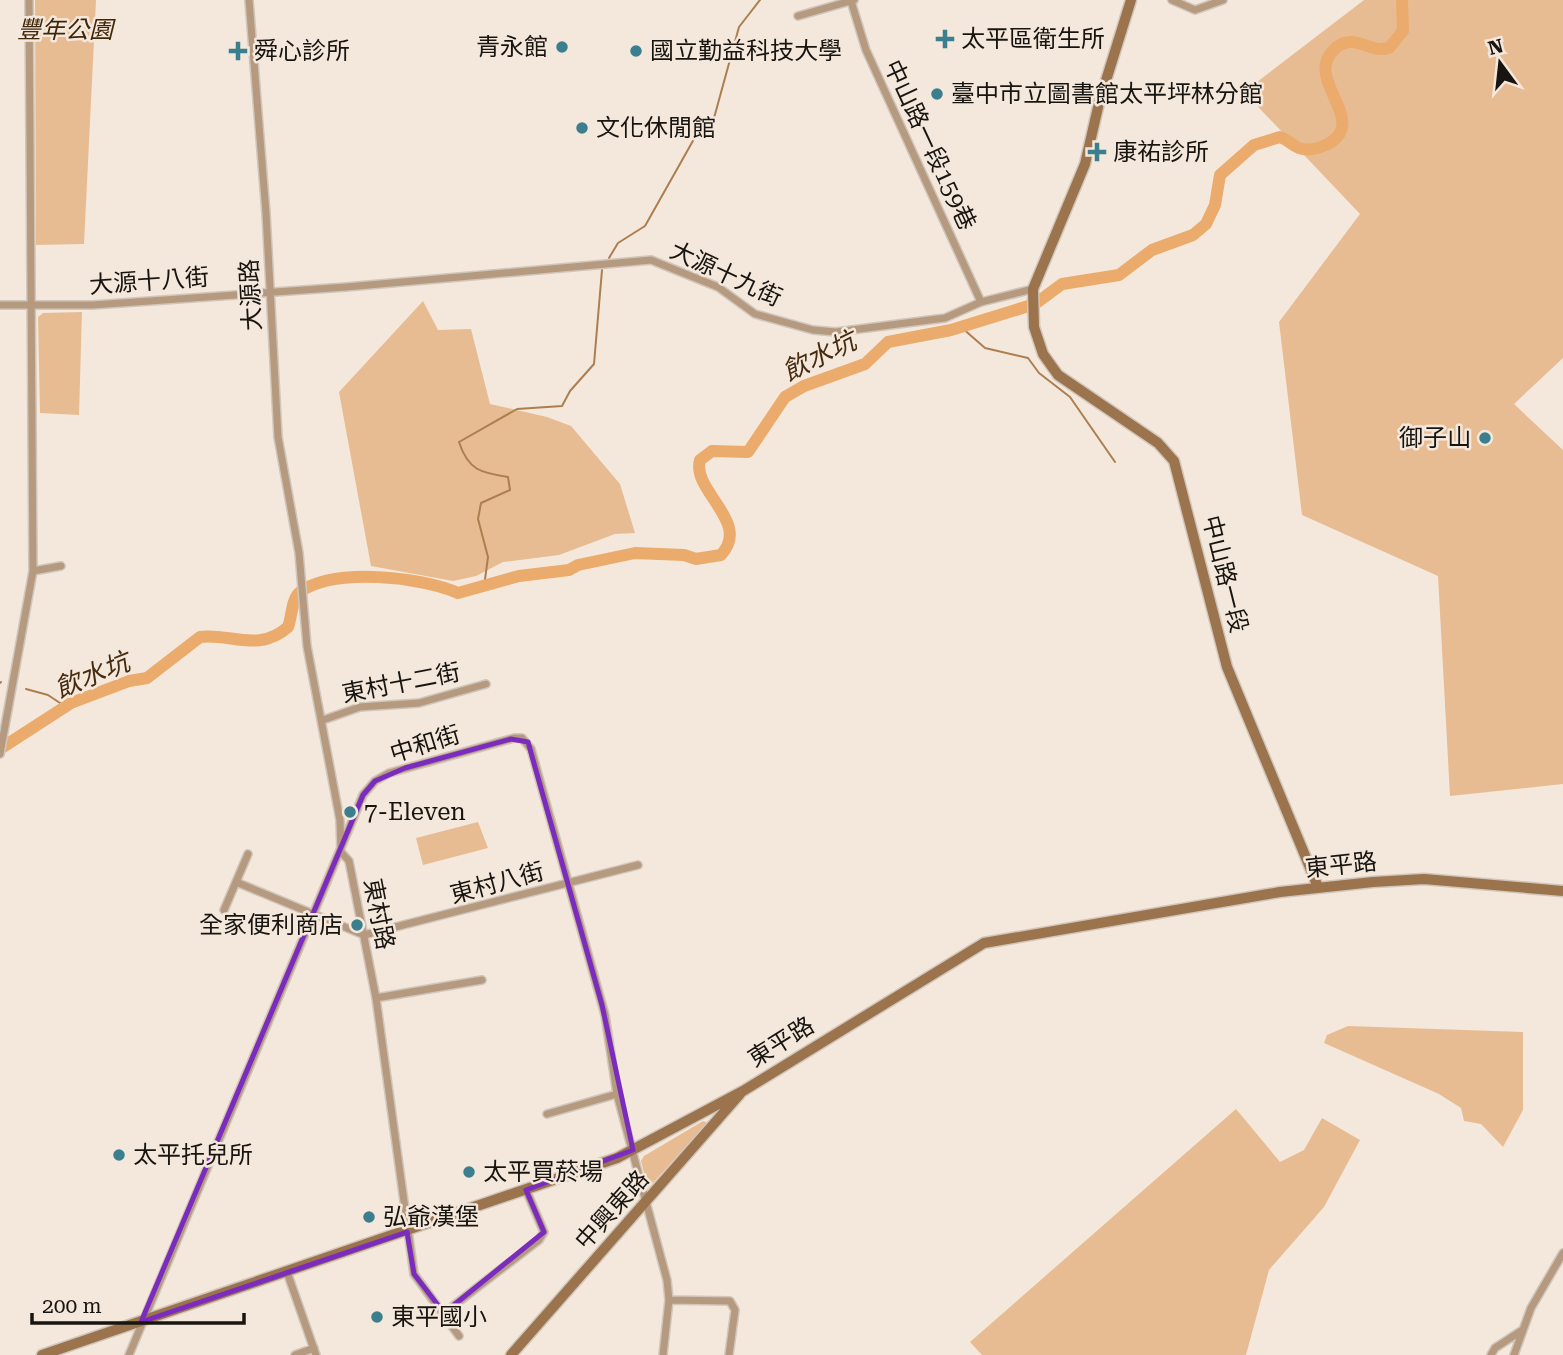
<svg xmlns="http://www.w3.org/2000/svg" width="1563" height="1355" font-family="'Roboto Serif','Noto Sans TC',serif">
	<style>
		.green { fill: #e8bc92 }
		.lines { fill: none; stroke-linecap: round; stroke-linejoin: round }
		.stream { stroke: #ac7e50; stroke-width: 2 }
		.river { stroke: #ebab6c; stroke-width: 12 }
		.street-casing { stroke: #d1c6bb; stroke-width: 10 }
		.secondary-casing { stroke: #d1c6bb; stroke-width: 13 }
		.street { stroke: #b69a80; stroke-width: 7 }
		.secondary { stroke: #9b734c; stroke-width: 10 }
		.marked { fill: none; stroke: #7b2cbf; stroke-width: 5; stroke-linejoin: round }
		.poi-dot { fill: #3b7f8e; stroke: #f4e8dc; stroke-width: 2.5 }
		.labels { text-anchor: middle; stroke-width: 5; stroke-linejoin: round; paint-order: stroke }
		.park-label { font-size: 24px; font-style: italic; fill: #3f2609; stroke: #f4e8dc }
		.poi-label { font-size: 24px; fill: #181410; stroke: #f4e8dc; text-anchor: start }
		.street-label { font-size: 24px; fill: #181410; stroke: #f4e8dc }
		.water-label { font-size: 26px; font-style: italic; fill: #452b10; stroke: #f4e8dc }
	</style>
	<rect width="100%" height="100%" fill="#f4e8dc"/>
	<path class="green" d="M35,0h61l-12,244 -48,1z
		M1364,0h199v358l-49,46 49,46v334l-113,12 -12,-220 -136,-61 -23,-193 81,-108 -116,-122z
		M423,301l15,29 33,-1 19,75 57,13 24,9 49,58 15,49 -20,1 -56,21 -56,7 -27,14 -23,5 -82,-15 -32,-174z
		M82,312l-3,103 -39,-2 -2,-96 5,-4z
		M478,822l10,26 -65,17 -7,-27z
		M1348,1026l175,6v78l-20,37 -22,-23 -17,-3 -3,-13 -22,-14 -115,-51 3,-8z
		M1236,1109l44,53 24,-12 18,-32 38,22 -36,67 -55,63 -23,85h-264l-12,-13z
		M703,1121l5,2 -60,65 -7,-27 3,-5z"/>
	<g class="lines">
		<path class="stream" d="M609,258l9,-15 27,-17 49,-87 20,-21 25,-91 21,-27
			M961,327l24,21 43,10 11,15 31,24 45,65
			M484,587l4,-30 -10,-38 3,-16 29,-13 -2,-13c-27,-4 -40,-7 -49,-35l58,-33 45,-3 8,-15 24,-27 8,-94
			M0,683l1,-1
			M26,689l22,6 18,12"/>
		<path class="river" d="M0,749l71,-46 58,-22 18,-3 53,-41c30,-4 59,16 88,-10 4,-10 3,-27 12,-35 35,-25 122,-15 158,1l61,-17 50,-6 9,-5 57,-12 49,2 12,4 25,-4c31,-33 -30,-64 -21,-95l12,-9 36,1 37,-55 19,-11 61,-22 23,-22 63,-12 84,-26 27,-20 57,-9 33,-25 41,-15 13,-11 9,-19 5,-30 34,-30 26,-8c8,3 12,8 19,11 8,3 19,1 27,-3 48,-24 -28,-67 11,-98 18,-14 34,7 52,1l14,-17 -1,-31"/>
		<defs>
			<path id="street" d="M29,0l4,571 28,-5
				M249,0l17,213 12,224 21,116 8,93 33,174 1,32 8,9 27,137 38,276 45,62
				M1172,0l23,10 28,-10
				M851,1l15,49 115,252
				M798,16l56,-16
				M0,305h93l253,-18 305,-27 67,27 37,27 58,16 23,2 109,-14 36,-16 52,-13
				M323,720l37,-13 59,-4 67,-19
				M0,754l33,-183
				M236,882l128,53 274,-70
				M224,910l24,-56
				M376,998l106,-18
				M547,1114l70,-20
				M287,1272l29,83
				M669,1300l61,1 5,9 -6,45
				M444,1313l95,-73 5,-8 -18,-42
				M129,1355l234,-560 12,-14 14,-8 125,-35h8l9,11 74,266 12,79 50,186 2,20 -6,55
				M295,1355l19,-7
				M1491,1355l4,-7 26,-17
				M1514,1355l17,-47 32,-55"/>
			<path id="secondary" d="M1131,0l-32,103 -14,61 -52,125 1,38 9,27 15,21 100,68 16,18 53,206 91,220
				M42,1355l575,-197 126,-67 241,-148 296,-51 93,-10 51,-3 139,12
				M511,1355l229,-261"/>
		</defs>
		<use href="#street" class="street-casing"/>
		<use href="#secondary" class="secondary-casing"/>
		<use href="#street" class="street"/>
		<use href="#secondary" class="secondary"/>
	</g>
	<path class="marked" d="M511,739l17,3 74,263 31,145 -107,40 18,42 -100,81 -30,-39 -7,-42 -266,90 222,-527 12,-14 30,-13z"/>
	<g class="poi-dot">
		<path d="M941.5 28.5h7v7h7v7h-7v7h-7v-7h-7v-7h7z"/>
		<circle cx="562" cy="47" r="7"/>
		<path d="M234.5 40.5h7v7h7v7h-7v7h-7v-7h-7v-7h7z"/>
		<circle cx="636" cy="51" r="7"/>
		<circle cx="937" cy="94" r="7"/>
		<circle cx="582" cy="128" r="7"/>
		<path d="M1093.5 141.5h7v7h7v7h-7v7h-7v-7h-7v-7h7z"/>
		<circle cx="1485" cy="438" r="7"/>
		<circle cx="350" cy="812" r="7"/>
		<circle cx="357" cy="925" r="7"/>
		<circle cx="119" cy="1155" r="7"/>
		<circle cx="469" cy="1172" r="7"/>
		<circle cx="369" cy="1217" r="7"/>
		<circle cx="377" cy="1317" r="7"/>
	</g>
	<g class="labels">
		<g class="park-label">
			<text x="65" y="38">豐年公園</text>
		</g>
		<g class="poi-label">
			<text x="961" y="47">太平區衛生所</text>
			<text x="548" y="55" text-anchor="end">青永館</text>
			<text x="254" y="59">舜心診所</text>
			<text x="650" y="59">國立勤益科技大學</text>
			<text x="951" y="102">臺中市立圖書館太平坪林分館</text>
			<text x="596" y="136">文化休閒館</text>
			<text x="1113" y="160">康祐診所</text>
			<text x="1471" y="446" text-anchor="end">御子山</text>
			<text x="364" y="820">7-Eleven</text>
			<text x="343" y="933" text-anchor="end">全家便利商店</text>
			<text x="133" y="1163">太平托兒所</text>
			<text x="483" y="1180">太平買菸場</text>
			<text x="383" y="1225">弘爺漢堡</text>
			<text x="391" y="1325">東平國小</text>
		</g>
		<g class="street-label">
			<text transform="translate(930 145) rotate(65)" y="8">中山路一段159巷</text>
			<text transform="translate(726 274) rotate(25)" y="8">大源十九街</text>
			<text transform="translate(149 281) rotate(-4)" y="8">大源十八街</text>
			<text transform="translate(251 295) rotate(-93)" y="8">大源路</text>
			<text transform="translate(1225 574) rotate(76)" y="8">中山路一段</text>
			<text transform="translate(401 683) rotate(-11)" y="8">東村十二街</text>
			<text transform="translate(425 744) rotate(-17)" y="8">中和街</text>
			<text transform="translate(1341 865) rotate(-6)" y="8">東平路</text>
			<text transform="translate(497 883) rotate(-15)" y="8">東村八街</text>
			<text transform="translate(379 914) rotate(79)" y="8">東村路</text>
			<text transform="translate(781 1042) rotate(-32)" y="8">東平路</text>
			<text transform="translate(612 1210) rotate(-48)" y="8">中興東路</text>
		</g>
		<g class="water-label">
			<text transform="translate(819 356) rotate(-26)" y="9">飲水坑</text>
			<text transform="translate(92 675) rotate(-22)" y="9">飲水坑</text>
		</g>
	</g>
	<g transform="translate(1500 63) rotate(345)" stroke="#f4e8dc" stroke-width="5" paint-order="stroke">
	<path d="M0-5L12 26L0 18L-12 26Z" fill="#181410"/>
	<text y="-10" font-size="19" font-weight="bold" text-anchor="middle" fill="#181410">N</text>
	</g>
	<path d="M32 1313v10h212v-10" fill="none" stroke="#181410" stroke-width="3.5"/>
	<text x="42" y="1313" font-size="21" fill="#181410" stroke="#f4e8dc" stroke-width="5" paint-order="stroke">200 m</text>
</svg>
